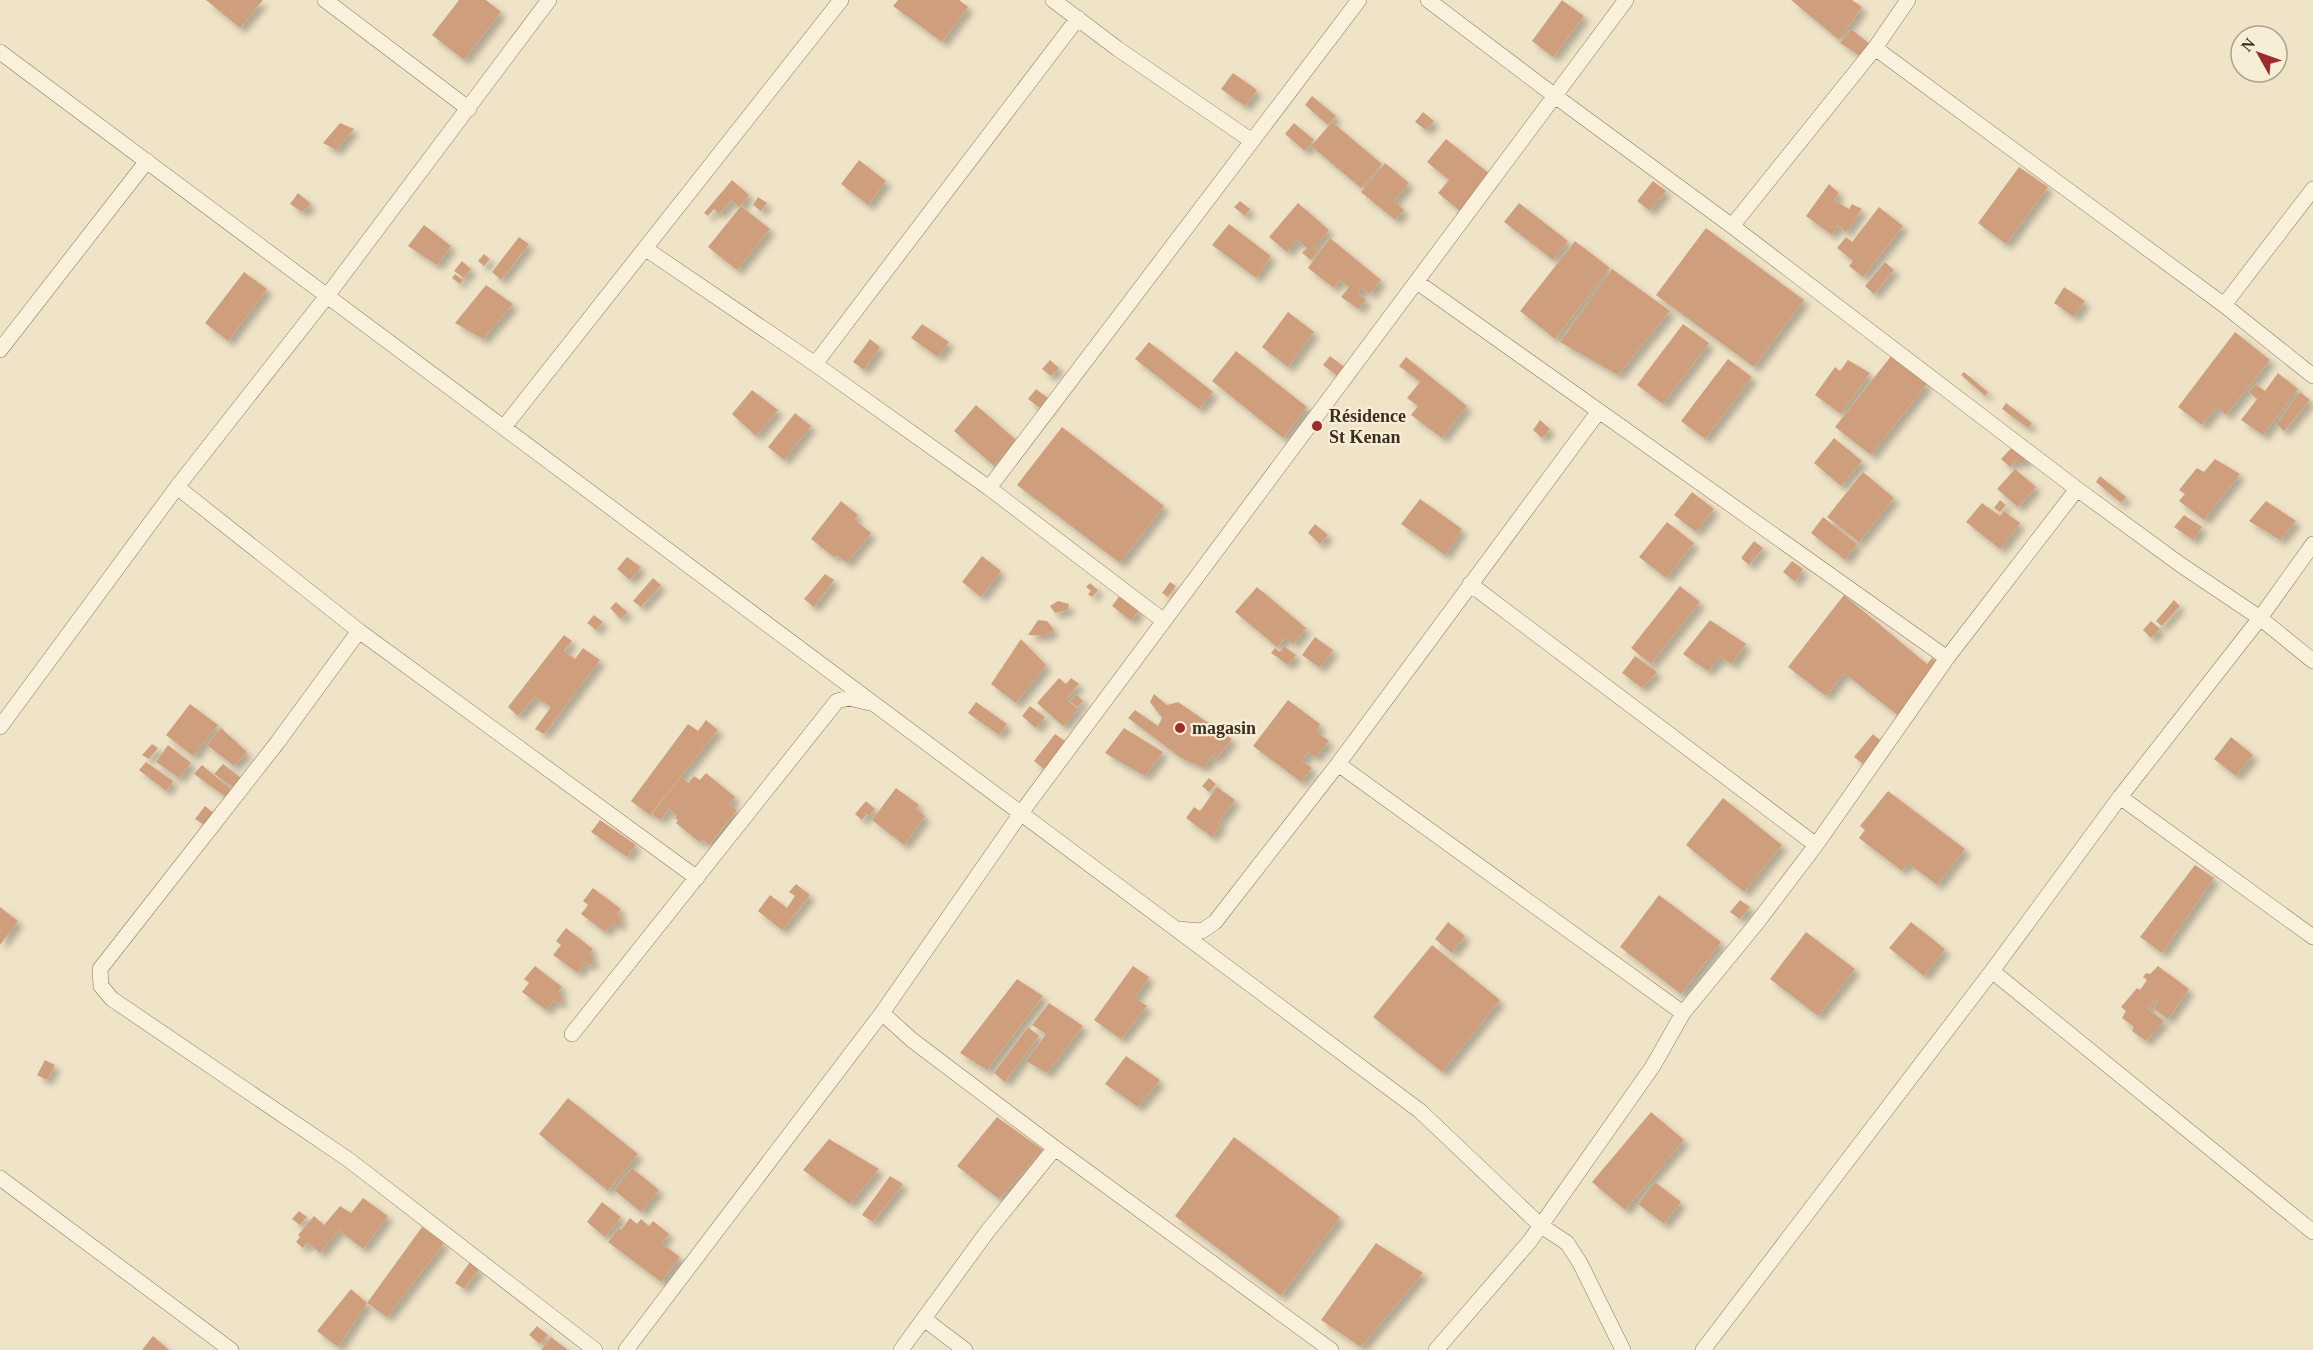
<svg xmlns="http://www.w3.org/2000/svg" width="2313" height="1350" font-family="'Times New Roman',serif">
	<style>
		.building { fill: #cf9f7d; filter: url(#shadow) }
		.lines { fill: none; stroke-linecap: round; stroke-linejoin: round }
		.street-casing { stroke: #8d765c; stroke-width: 16 }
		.street { stroke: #faf1dc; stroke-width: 15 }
		.poi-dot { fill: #9e2a2b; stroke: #f7eed8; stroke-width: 2 }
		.labels { text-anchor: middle; stroke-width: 4.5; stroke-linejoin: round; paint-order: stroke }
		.poi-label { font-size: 18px; font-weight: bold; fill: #3d2e20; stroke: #f7eed8; text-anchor: start }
	</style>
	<defs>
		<filter id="shadow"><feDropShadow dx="5.5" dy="5.5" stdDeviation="3" flood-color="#0004"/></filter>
	</defs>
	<rect width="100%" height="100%" fill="#f0e4c8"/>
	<path class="building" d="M206,0h57l-23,28z
		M459,0h27l15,12 -37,48 -32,-25z
		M898,0h61l9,7 -26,35 -49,-36z
		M1562,0l22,16 -31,41 -21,-16z
		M1791,0h61l10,7 -23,33z
		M1851,29l20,16 -9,12 -22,-14z
		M1233,73l24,17 -12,16 -24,-17z
		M1312,96l24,20 -8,9 -23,-20z
		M1423,112l11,9 -8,9 -11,-8z
		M1332,122l50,42 -21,24 -50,-42z
		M340,123l14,6 -18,21 -13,-7z
		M1294,123l20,17 -9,11 -20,-17z
		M1446,139l45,36 -30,37 -23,-19 11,-13 -22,-18z
		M859,160l27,21 -18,24 -27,-21z
		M1385,163l24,20 -15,18 10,9 -9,10 -34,-28z
		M2019,167l29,20 -42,57 -28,-21z
		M732,180l17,15 -10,12 -8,-7 -12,14 -5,-5 -6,7 -4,-3z
		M1653,181l13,10 -16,20 -13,-10z
		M1829,184l10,9 -5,7 15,9 3,-5 10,5 -16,23 -9,-7 -5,10 -26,-19z
		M298,193l13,11 -9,8 -12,-8z
		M758,197l9,6 -6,8 -8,-6z
		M1240,201l10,8 -5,7 -11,-9z
		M1298,203l31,27 -15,18 4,3 -7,9 -9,-7 5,-5 -10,-8 -10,12 -18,-15z
		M1519,203l49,38 -15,19 -49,-38z
		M741,206l29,23 -33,41 -29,-23z
		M1879,207l24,19 -40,51 -14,-11 4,-5 -16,-13 9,-11 6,5z
		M1229,224l42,32 -15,22 -44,-33z
		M424,225l27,21 -14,19 -29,-19z
		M1706,228l98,72 -50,67 -98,-72z
		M519,237l10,7 -28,36 -9,-8z
		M1330,238l51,42 -11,14 -7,-6 -5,5 8,7 -7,9 -18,-12 8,-10 -10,-7 -5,8 -26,-20z
		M1575,241l35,27 -55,71 -35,-28z
		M484,254l6,5 -6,7 -6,-5z
		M462,261l9,8 -7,9 -10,-7z
		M1885,262l9,8 -20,24 -9,-8z
		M1612,269l58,42 -52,64 -58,-33z
		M244,272l23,17 -39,52 -23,-18z
		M455,274l8,6 -3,4 -8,-6z
		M486,285l27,19 -30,35 -28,-16z
		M2064,287l21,14 -11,16 -20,-14z
		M1288,312l26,20 -26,35 -26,-20z
		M922,324l27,18 -11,15 -27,-19z
		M1683,324l26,19 -46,61 -26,-19z
		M2235,332l35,28 -44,55 -9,-8 -15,18 -24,-18z
		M870,339l10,8 -16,23 -11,-8z
		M1149,342l64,50 -14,17 -64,-50z
		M1236,351l71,56 -24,31 -71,-57z
		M1892,355l35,29 -56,71 -36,-28z
		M1330,356l17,13 -7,9 -17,-13z
		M1406,357l61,49 -25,32 -31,-23 7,-9 -11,-8 13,-16 -21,-16z
		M1728,359l24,18 -47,62 -24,-18z
		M1050,360l9,8 -8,8 -9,-7z
		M1848,360l22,13 -29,41 -26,-19 20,-28 5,4z
		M1964,372l24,20 -3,4 -24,-21z
		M2278,373l20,16 -35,46 -22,-15 16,-21 -8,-7 6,-8 10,7z
		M1036,389l16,12 -8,10 -16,-12z
		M752,390l26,20 -22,26 -24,-22z
		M2300,392l10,8 -26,31 -8,-7z
		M2006,403l26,20 -4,5 -26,-19z
		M976,405l40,35 -22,26 -40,-35z
		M795,413l16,13 -27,34 -16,-13z
		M1540,420l10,9 -8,9 -9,-8z
		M1062,427l102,79 -44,57 -103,-78z
		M1834,438l28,23 -21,25 -27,-23z
		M2015,444l13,13 -7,7 -4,-4 -7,7 -9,-8z
		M2215,459l25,15 -36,46 -25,-19 6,-7 -6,-4 18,-22 7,4z
		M2015,469l21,18 -18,20 -21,-18z
		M1863,472l31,26 -35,44 -32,-25z
		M2100,476l26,21 -5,6 -25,-21z
		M1692,492l22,17 -18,23 -22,-17z
		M1420,499l42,30 -17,26 -44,-31z
		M2000,500l6,5 -6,7 -6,-4z
		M841,501l17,14 -4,4 17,14 -24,30 -10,-8 -3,2 -23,-18z
		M2266,501l30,20 -16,19 -31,-19z
		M1982,503l18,13 4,-5 16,12 -20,26 -34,-27z
		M2184,515l18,12 -9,13 -19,-13z
		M1823,517l34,27 -12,16 -34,-27z
		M1667,522l27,21 -28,35 -27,-21z
		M1315,524l13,11 -8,9 -12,-11z
		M1754,541l9,7 -14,17 -8,-7z
		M982,556l19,15 -20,26 -19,-15z
		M627,557l14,10 -11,13 -13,-11z
		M1792,561l11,8 -8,13 -12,-10z
		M825,574l9,6 -20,27 -10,-8z
		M653,578l8,7 -20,22 -8,-6z
		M1170,582l6,4 -8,11 -6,-4z
		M1090,583l8,7 -6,7 -4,-3 3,-3 -5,-4z
		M1680,586l20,16 -49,62 -20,-16z
		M1257,587l49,41 -13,16 -7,-7 -9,10 -42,-35z
		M1120,595l19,15 -8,11 -19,-15z
		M1844,595l83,69 5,-6 7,5 -39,54 -56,-44 -18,23 -38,-29z
		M2174,600l6,6 -18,20 -6,-5z
		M1058,601l11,3 -1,6 -13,3 -5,-7z
		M616,602l11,10 -6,7 -11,-11z
		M594,615l9,7 -7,8 -9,-7z
		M1038,620l9,1 7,9 -9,6 -17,-1z
		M1710,620l36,24 -14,20 -12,-7 -12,14 -25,-17z
		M2151,621l9,8 -9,9 -8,-8z
		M564,635l8,6 -8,10 11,8 8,-11 17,12 -56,74 -9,-5 16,-22 -16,-10 -17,19 -10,-9z
		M1315,637l18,13 -13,18 -18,-13z
		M1021,639l25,26 -30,38 -25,-19z
		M1284,646l12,9 -8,10 -17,-12 4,-5 5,4z
		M1635,656l22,16 -15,16 -20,-15z
		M1059,678l7,6 5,-6 8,6 -13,15 12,10 -15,17 -26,-23z
		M1076,694l7,7 -6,6 -7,-6z
		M1154,694l13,11 11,-3 54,37 -16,20 -3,-4 -8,11h-5l-19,-8 -53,-40 7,-8 23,16 4,-8 -12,-16z
		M1288,700l32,24 -3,8 12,9 -14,16 -7,-5 -6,9 10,7 -11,14 -48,-36z
		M976,702l31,22 -8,11 -31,-22z
		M190,704l28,21 -25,31 -27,-21z
		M1030,706l15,11 -9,11 -14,-12z
		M706,720l12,10 -68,85 -19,-14 57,-77 10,7z
		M221,728l26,24 -13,14 -27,-21z
		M1124,728l39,24 -18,24 -40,-23z
		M1055,734l10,7 -21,28 -10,-8z
		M1873,734l8,7 -18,23 -9,-7z
		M2231,737l22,18 -17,21 -22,-17z
		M152,744l6,4 -9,11 -7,-4z
		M168,745l23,18 -12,15 -23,-16z
		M146,762l27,19 -7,10 -27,-21z
		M223,764l18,14 -8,9 -19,-13z
		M202,765l31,26 -6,7 -33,-24z
		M706,773l29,24 -6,7 8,6 -28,35 -7,-6 -3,3 -23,-19 2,-3 -3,-2 2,-2 -8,-7 -9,11 -8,-6 29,-37 7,6 6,-7 6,4z
		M1209,778l7,6 -7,8 -7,-6z
		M1217,787l18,13 -17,23 3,2 -9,12 -26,-19 8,-11 6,4z
		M896,788l23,17 -3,4 9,7 -21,29 -32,-25z
		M1888,791l77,58 -28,36 -29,-22 -6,8 -43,-33 6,-8 -5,-4z
		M1723,798l59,47 -38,47 -58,-47z
		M866,801l9,8 -6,7 -2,-2 -5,6 -7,-6z
		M205,806l11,9 -9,12 -12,-8z
		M600,820l36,25 -9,12 -36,-25z
		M2195,865l19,13 -52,75 -22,-16z
		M796,884l14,11 -28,35 -24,-19 12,-16 17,13 8,-12 -6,-4z
		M593,888l28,21 -4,5 5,5 -4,7 -5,-4 -8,10 -24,-18 7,-9 -5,-4z
		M1659,895l62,47 -40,52 -61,-47z
		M1740,900l10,7 -10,12 -10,-7z
		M0,907l18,14 -18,24z
		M1448,922l17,14 -13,17 -17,-14z
		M1911,922l34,27 -21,27 -35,-28z
		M566,928l27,21 -4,5 5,5 -4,7 -5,-4 -7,11 -25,-18 8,-10 -5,-4z
		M1806,932l49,37 -37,47 -48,-37z
		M1432,945l68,55 -58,72 -69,-55z
		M535,966l27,21 -4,5 5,5 -4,7 -5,-4 -8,10 -24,-18 7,-9 -5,-4z
		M1133,966l16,11 -14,21 12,8 -26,33 -27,-19z
		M2158,966l31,23 -21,30 -15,-11 5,-7 -3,-2 -7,10 16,12 -18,20 -14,-10 2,-4 -12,-9 4,-7 -5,-4 16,-19 3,2 7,-10 -4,-3 3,-4 4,1z
		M1017,979l26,17 -56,74 -27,-17z
		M1049,1003l34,23 -36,47 -21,-12 20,-27 -14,-9z
		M1028,1027l11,9 -34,46 -11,-9z
		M1126,1056l34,24 -22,27 -33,-23z
		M45,1060l10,5 -8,15 -10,-5z
		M568,1098l70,56 -30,37 -69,-57z
		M1651,1112l33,28 -59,70 -33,-28z
		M997,1117l46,33 -44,49 -42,-33z
		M1234,1137l106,80 -59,79 -106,-80z
		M829,1139l50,30 -29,35 -47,-34z
		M632,1168l27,22 -18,22 -27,-22z
		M890,1176l13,8 -30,38 -11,-7z
		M1655,1182l26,20 -17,22 -26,-20z
		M363,1198l25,18 -25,33 -24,-19 -19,23 -13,-11 -4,6 -7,-6 4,-5 -2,-2 16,-19 10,9 16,-19 11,7z
		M602,1202l19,15 -16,20 -18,-15z
		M299,1211l8,6 -7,8 -8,-6z
		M630,1218l7,6 4,-5 8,7 4,-5 16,13 -8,9 19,14 -19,25 -53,-40 11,-14 2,2z
		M422,1227l22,16 -57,74 -20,-14z
		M1376,1243l47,30 -62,74 -40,-27z
		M470,1262l9,7 -15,20 -9,-6z
		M351,1289l16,14 -29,44 -21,-16z
		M537,1326l11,9 -8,9 -11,-9z
		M153,1336l16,14h-27z
		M551,1337l17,13h-27z"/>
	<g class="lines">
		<defs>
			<path id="street" d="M325,0l144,109
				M1053,0l65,49 134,92
				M1428,0l127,96 177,130 345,263 104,76 79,53 53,43
				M1875,48l349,257 89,71
				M0,52l1420,1059 120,114 27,18 13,20 43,87
				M1732,226l143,-178 33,-48
				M646,249l169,115 174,124 175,133
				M1417,282l530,376
				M2224,305l89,-116
				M0,350l147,-189
				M815,364l263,-346
				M504,427l337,-427
				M177,487l182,144 338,247
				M989,488l370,-488
				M1470,584l346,261
				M359,631l-82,112 -177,226 1,17 11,13 237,161 246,190
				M0,727l177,-240 150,-191 222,-296
				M1338,764l345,249
				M2120,797l193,140
				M1177,929l25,2 13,-9 123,-158 261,-353
				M1992,971l321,261
				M882,1013l30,27 143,108 276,202
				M572,1034l265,-333 12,-3 21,5
				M0,1178l231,172
				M924,1319l41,31
				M626,1350l256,-337 139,-200 605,-813
				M901,1350l86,-118 68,-84
				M1436,1350l94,-109 123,-175 30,-53 73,-89 60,-79 131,-187 130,-169
				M1703,1350l289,-379 128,-174 140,-179 53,-74"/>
		</defs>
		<use href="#street" class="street-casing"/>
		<use href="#street" class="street"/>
	</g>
	<g class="poi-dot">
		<circle cx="1317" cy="426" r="6"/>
		<circle cx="1180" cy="728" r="6"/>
	</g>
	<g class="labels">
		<g class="poi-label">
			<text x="1329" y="422">Résidence<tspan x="1329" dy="21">St Kenan</tspan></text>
			<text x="1192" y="734">magasin</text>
		</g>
	</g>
	<g transform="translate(2259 54) rotate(310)"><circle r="28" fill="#f7eed8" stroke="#ada18e" stroke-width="1.5"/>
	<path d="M0-4.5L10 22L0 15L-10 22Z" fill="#9e2a2b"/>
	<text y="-9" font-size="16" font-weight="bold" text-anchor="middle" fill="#3d2e20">N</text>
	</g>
</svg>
